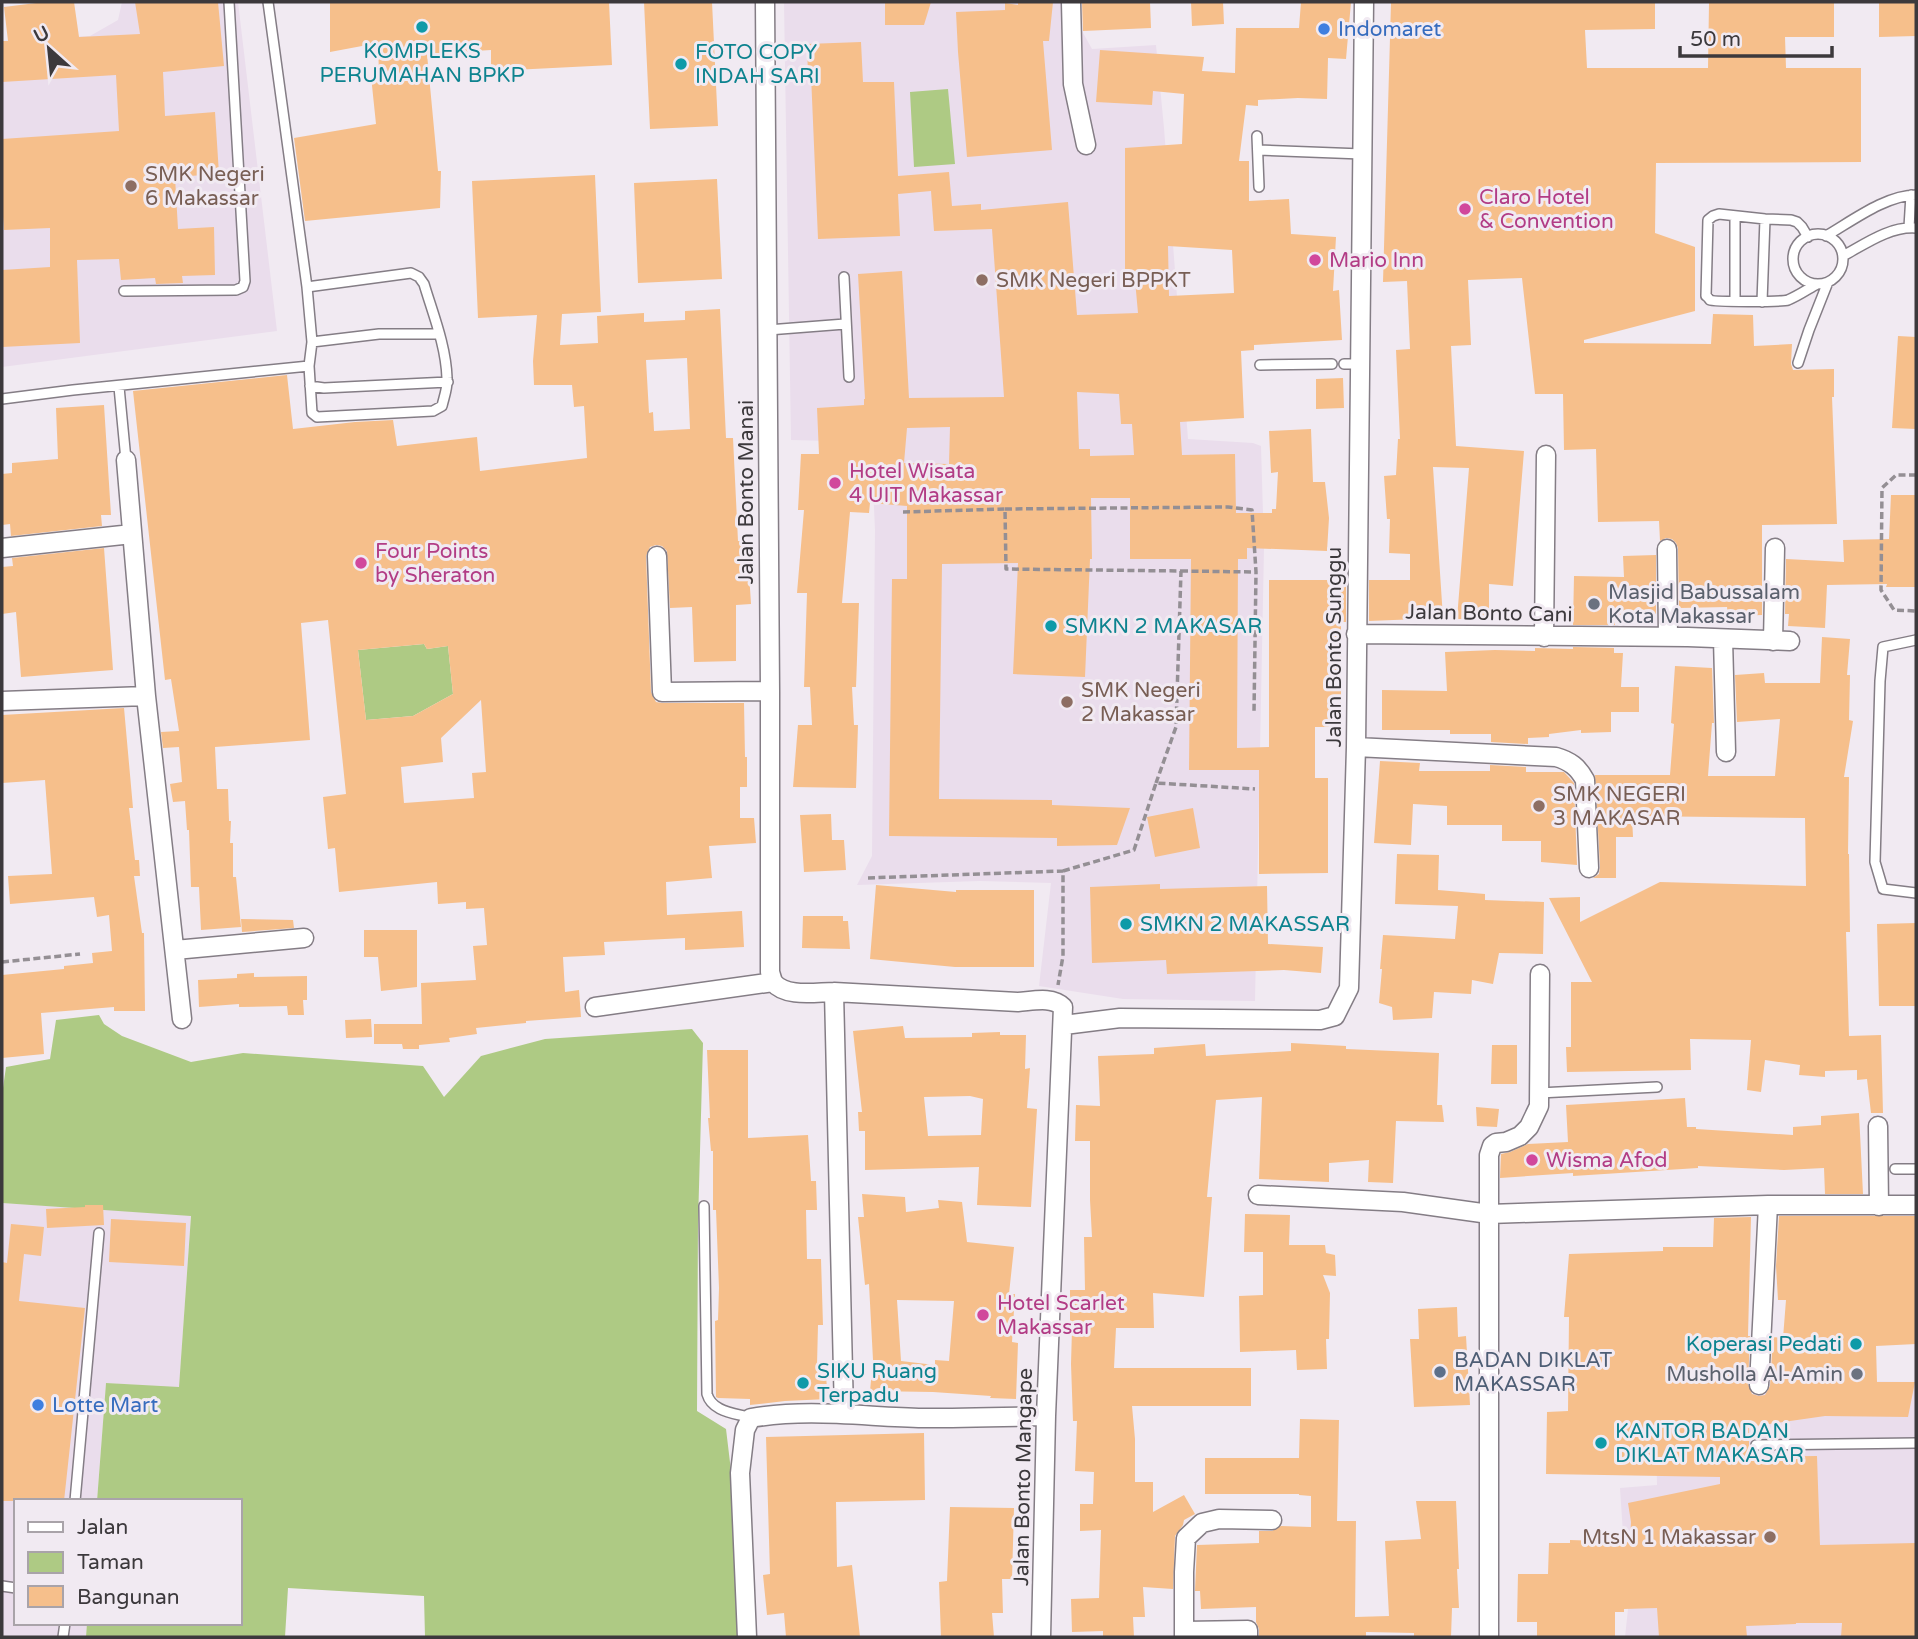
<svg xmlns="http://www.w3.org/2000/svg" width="1918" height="1639" font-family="'Varela Round',sans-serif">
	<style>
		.built { fill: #eaddec }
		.green { fill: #aeca84 }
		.building { fill: #f6bf8b; fill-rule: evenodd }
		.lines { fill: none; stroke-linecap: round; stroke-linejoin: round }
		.lane-casing { stroke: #847d85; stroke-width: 12 }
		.street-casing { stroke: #847d85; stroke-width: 21 }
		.path { stroke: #948f94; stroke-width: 3.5; stroke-dasharray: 7 3.5; stroke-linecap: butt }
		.lane { stroke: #fff; stroke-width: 9 }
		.street { stroke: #fff; stroke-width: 18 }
		.culture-dot { fill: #0f9aa8; stroke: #f1eaf2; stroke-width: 2.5 }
		.shop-dot { fill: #3f7fe0; stroke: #f1eaf2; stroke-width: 2.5 }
		.education-dot { fill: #8d6e63; stroke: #f1eaf2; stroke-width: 2.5 }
		.hotel-dot { fill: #d1479c; stroke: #f1eaf2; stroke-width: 2.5 }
		.worship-dot { fill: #6b7280; stroke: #f1eaf2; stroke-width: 2.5 }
		.service-dot { fill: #5c6f8a; stroke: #f1eaf2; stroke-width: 2.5 }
		.labels { text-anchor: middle; stroke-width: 6; stroke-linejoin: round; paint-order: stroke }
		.shop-label { font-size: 21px; fill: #366cbe; stroke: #f1eaf2; text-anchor: start }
		.culture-label { font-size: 21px; fill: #0d838f; stroke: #f1eaf2; text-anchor: start }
		.education-label { font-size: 21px; fill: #785e54; stroke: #f1eaf2; text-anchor: start }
		.hotel-label { font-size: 21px; fill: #b23c85; stroke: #f1eaf2; text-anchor: start }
		.street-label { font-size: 21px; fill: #3c393c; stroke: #f1eaf2 }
		.worship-label { font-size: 21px; fill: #5b616d; stroke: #f1eaf2; text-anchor: start }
		.service-label { font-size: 21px; fill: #4e5e75; stroke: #f1eaf2; text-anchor: start }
	</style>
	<rect width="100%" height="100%" fill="#f1eaf2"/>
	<path class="built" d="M122,2h116l39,329 -275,36v-326l88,-5 28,-16z
		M784,2h296l2,29 10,18 64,-4 8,83 24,311 65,4 8,3 3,102 -9,453 -132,-2 -84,-13 12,-103 -71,-2 -123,4 15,-29 3,-326 -4,-88 -80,-2z
		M2,1203l189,12 -12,173 -73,-5 -9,118h-81v122h71l-1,14h-84z
		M1827,1381l89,1v255h-291l3,-28 -8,-121 37,-3 -1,-60 91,-30 74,-10z"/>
	<path class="green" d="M948,89l7,75 -41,3 -4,-75z
		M424,644l3,5 21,-3 5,48 -40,22 -47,4 -8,-70z
		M99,1015l5,9 18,12 69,26 52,-9 180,13 21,31 37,-41 64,-17 147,-10 11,14 -5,180 -1,188 29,18 6,50 6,158h-313l-1,-41 -136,-8 -3,49h-199l1,-14h153v-122h-143l9,-118 73,4 12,-171 -189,-13v-108l4,-28 44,-8 6,-39z"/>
	<path class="building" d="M36,2h38l5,35 61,-3 -5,-32h83l6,64 -61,6 2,44 50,-4 4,62 -44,3 3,52 36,-2 1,48 -33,1 1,7 -27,1 -1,-6 -34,2 -2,-21 -42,1 3,83 -78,4v-77l48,-3v-39l-46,2 -2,-26v-65l117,-8 -3,-56 -114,7v-41h6l-4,-34 32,-4z
		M330,2h279l3,63 -121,6v-21l-64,4 11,117h3l-1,37 -135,13 -11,-83 82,-14 -5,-48 8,-1 -1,-32 -48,9z
		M644,2h68l6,124 -68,3z
		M885,2h46l-7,23h-39z
		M1018,2h35l-4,39h-6l9,109 -85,7 -9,-105 -2,-40 49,-2v-7l13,2z
		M1082,2h68l1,26 -68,3z
		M1191,2h32l1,22 -32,2z
		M1301,2h50l-5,57 -18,-1 -1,41 -29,-1 -40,2v6l-12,-1 -7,56h10v40l40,-2 2,35 45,3 -3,54 6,-1 3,50 -88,5v5l-13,1 3,67 -64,4 2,33 53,-1 1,59h36v-4h4l2,-37 -7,1 -2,-42 42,-2 2,53h12l4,36 -2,33 -80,-3v11h-9l-1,189 32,-1v-167h77v42h-5v105h-26v51h13v95l-69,1v-104h-70l2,-211h-61v-61h-39l1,61h-2l-5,118 -72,-3 5,-111 -76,1 -3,235 113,1v5l78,3 -13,37 -60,1v-8l-168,-2 3,-257h15v-73l-37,-3 -1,10 -19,-1 -8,91h17l-3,84h-4l2,38h4l-2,63 -63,-1 5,-62h14l-2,-38h-6l3,-94h-10l7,-83h-6l3,-56h18l-2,-46 47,-3v-6h1l-7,-125 44,-3 7,127 95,-1 -12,-168 -58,2 -3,-40 -33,3 2,42 -82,3 -7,-164 -3,1 -1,-32 54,-2 2,40h31l4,94 51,-4 3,34 29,-2v6l87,-8 9,113 61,-2 -3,-33h-10v-132l57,-4 2,-50 -31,-3 -1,14 -56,-3 4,-52 104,7 -2,14 33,2 1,-45h63zM1168,246l64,4 2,43 -65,3zM1077,392l42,2 2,30h11l2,31 -44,1v-7h-11zM950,427l-1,37 -45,-1 3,-35z
		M1503,2h152v27l-70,1 2,38h121l1,-65 125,-1v35h-49l1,31h75v94l-205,1 -1,70 40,14v64l-111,29v3l127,1 2,-30 40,1 1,31 38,-2 -1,20 2,6 41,-1v28h-2l5,127 -75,1v90l-34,1 -1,-9 -48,1 -1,-60 -2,-5 -4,-4 -6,-1 -6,3 -1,-20 -61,1 -2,-73 -32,1 -1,-56h-28l-13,-116 -54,2 3,65 -20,1 5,100 68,5 -11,135 -24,-2v35h-32l12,-151 -36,-1 10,151 -74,3v-41h41v-26l-21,-1 1,-34h-3l-3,-43 12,-1 2,-36h2l-4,-89 14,-1 -3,-68 -24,1 8,-279z
		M1879,2h37v34l-37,1z
		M595,175l6,137 -39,2 -2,31 38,-2 -1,-27 47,-3v9l41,-2v-9l35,-2 6,129h7l5,103h9l4,63 -15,1v56l-42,1 -2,-55 -22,1 -3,-57 -5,-5 -6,-1 -6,2 -4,9 5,136 5,10 6,1h82l1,54h2v30h-7v31h14l2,25 -47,3 3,32 -46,4 1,33 75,-4 2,36 -59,3v-12l-81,4 1,13 -42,2 2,35 14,-2 2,27 -55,4v2l-50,5 1,6 -28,4 1,4 -31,3v4h-16l-1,-5h-28v-20h48l-1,-41 55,-3 -3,-34 14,-1 -3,-37 -18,1v-7l-28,2 -1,-22 -98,10 -4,-44 -7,1 -5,-52 23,-3 -18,-174 -27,3 9,117 -95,7 2,42h11l1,32h2l-1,22h3v34h3l5,50 -40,3 -2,-43h-8l-2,-57h-2l-2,-29 -12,1 -3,-18 12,-2 -3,-35 -16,1 -2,-16 18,-1 -8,-52 -6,1 -32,-289 154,-16 6,54 62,-7 38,-2 4,26 80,-9 3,34 107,-13 -3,-52 -10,1 -2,-22h-38l-1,-24 4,-46 -59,3 -6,-137zM687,358l3,71 -36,2 -1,-19 -4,1 -3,-53zM424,644l3,5 21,-3 5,48 -40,22 -47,4 -8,-70zM481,700l5,72 -14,1 2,25 -70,5 -3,-36 42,-5 -2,-24z
		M717,179l5,100 -84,4 -4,-100z
		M1898,336l18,1v92l-24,-1z
		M1343,378l1,30 -28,1v-30z
		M104,405l7,110h-10l1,11 -91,10 -1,-12 -8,1v-51l10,-1v-10l46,-4 -2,-51z
		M1891,495h25v92h-30l1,-3 -60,1 -2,43 -37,-2 1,-12h-4l1,-55 58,3 -1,-22 46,-1z
		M104,548l9,122 -92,7 -5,-65 -14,2v-47l11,-1 -1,-8z
		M1656,555v59l-41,1v10h-42l1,-49 50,1 -1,-21z
		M1822,637l28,2 -3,36h3l-1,45 4,1 -9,56h5l-1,77h1l1,78h-4l3,104 32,-1 2,78h-12l-4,-34 -10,1v-10l-32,1v6l-26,-2 1,-10 -35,-5 -4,32 -14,-2 4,-50 -61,-1 1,31 -124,2 -1,-25h5v-65h21l-43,-84 31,-1v25l80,-40 146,4 -1,-68 -173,-2 1,21h-17v41h-23l6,-4 1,-7 -5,-92h75l4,-51 -3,-1 4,-57 37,2 2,55h-2l-4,53h67l5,-57 -43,3 -2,-47 29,-2 1,10h55z
		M1573,647l41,1v5h9l-2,34h18v25h-28v20l-30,1v-3l-32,4v3l-21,1v6l-37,-2v-8h-41v-4h-68v-40l65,1 -2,-39 50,-2 40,1v-3l38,1z
		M124,708l9,100h-4l6,52h4l1,16h-6l8,57h2l1,78h-31v-4l-73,6 3,41 -42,4v-83l62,-6v-3l29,-3 -1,-10 20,-2 -3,-36 -12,2 -3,-20 -84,7 -2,-28 44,-2 -7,-94 -43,3v-68z
		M1380,761l40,2 -1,8h71v-6l36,2v5h38l10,11 3,82 -36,-3v-21h-39v-16h-55v-19l-34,-2 -2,41 -37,-2z
		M1193,808l7,40 -45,9 -8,-40z
		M831,814l1,26h12l2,30 -42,2 -4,-57z
		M1397,854l42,1 -1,35 47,4v6l59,2 -1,52 -44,-1 -6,31 -21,-4 -1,14 -37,-2 -2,26 -39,2 -1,-13 -13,-4 3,-34h-2l3,-34 72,4 3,-33 -63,-2z
		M1160,884v5l107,-3 1,58 55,3 -2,26 -37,-3 -117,4 -1,-14 -74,3 -2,-76z
		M876,885l80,7v-2h78v77h-79l-85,-8z
		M803,916h40v5h5l2,28 -48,-1z
		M241,919l52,1 1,8 -52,4z
		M1916,923v83h-37l-2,-82z
		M364,930h53v57l-36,4 -3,-34h-14z
		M254,973v4l53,-1v24h-4l1,15h-16l-1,-9 -48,1v-3l-40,3 -1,-27 39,-2v-4z
		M371,1019l1,18 -26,1 -1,-18z
		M903,1026l2,12 67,-1v-4l28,-1v3h26l-1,34 5,-1 -3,40 10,1 -6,98 -54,-2 2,-38 -114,3v-39h-6l-1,-19h4l-9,-81zM970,1096l13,3 -2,36 -53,1 -4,-39z
		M1291,1043l55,3v3l93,4 -2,52h5l2,17 -48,-1 -3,62 -25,-1 1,-22 -40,3v19l-70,-3 3,-82 -46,3 -9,97h5l-8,100 -51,-4 1,35h-38l-2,40h137v38h-119l3,33v43h18v30l31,-17 11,19 -11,6 -1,5 -8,11 -2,53 -30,-2 2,30h-12l1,20h-31v-6l-31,1 -1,-33 28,-1 2,-68 -21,1v-27h13l1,-32 -19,-1 2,-50h-4l-2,-57 1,-35h-2v-39h15l-1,-53h8l-2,-37v-59h-15l1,-36 24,1 -2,-50 56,-2v-6l51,-4 1,12 85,-5z
		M1492,1045h25v39h-26z
		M707,1050h41v88l60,-3 3,46h5l1,29h-11l1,49h14l2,66h-5l-1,40h8l3,34 -43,2 -35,4v-6l-32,-1 -2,-1 -1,-76 3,-1 1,-32 -3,-78h-3v-59h-2l-3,-33h2z
		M1685,1098l2,29h9v2l97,6v-8l28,-2v-9l38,-3 4,81h-38l-1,-26 -40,2 -86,-4v2l-125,8v-3l-73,5 1,-24 9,-2 18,-8 40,-2 -2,-37z
		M1476,1107l23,2 -2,18 -20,-1z
		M862,1194l43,3 1,15 33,-4 -1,-8 24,2 5,40 47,5 -5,47h6l-3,48 6,1 -2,56 -26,-1 1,-2 -58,-4 -63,-1 3,-31 -4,-76 -4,1 -7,-68h6zM897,1300l57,1 -5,60 -14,-1v5l-34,-4z
		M85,1205h18l1,20 -57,3 -1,-19 39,-2z
		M1245,1214l45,1 -1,30h36l1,8 9,2 1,21 -13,-1 7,18 -1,46h-3l1,30 -30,1 -1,-20 -56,2 -1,-56 24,-1v-43h-19z
		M1779,1216h137v128l-40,2 1,36h38l-7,35 -83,-1 -76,11v30l68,-1 3,89 96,-2v94h-75l1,-14h-46v1l-50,2 1,11h-88l-2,-29 -33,1v3h-9v25h-78v-15h-20l1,-48h30l1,-31h21v-3l60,2 1,-20 -3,-19 92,-19v-7l-174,-3 1,-62 21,-1 1,-94h-5l5,-63 94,-3v-4h50l1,-29 37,-1 -3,119h2l-2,48 4,10 7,2 6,-1 5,-9 3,-49 10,1 3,-38h-8l-2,-34z
		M111,1219l75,4 -2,43 -75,-4z
		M11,1224l33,3 -3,29 -17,-2 -5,47 66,7 -21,193h-62v-239l5,1z
		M1457,1307l1,30 8,-1 4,69 -56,2 -4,-68h9l-1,-30z
		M1300,1419l39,1 -2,101h19l-1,96 34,-1 -4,-75 36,-2 -5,-38h40l3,68h-2l2,39h-7l-1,29h-37v-4l-48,-1v5h-107v-8l-3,-7v-15l-55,2 -1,-18h-5l2,-46 62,-2v-12h13l9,-5 30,1v-31l-12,-1v-1h-94v-36h94z
		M924,1433l1,67 -89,2 1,65 15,-2 8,72h-74l-2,-24 -17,2 -4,-40 7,-1 -4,-137z
		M950,1507l64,1 -2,71h-10l1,34h-11l2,24h-53l-2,-55 8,-1z"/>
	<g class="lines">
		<defs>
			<path id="lane" d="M268,2l39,285 5,55 -3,24 3,47 5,4 116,-6 9,-5c2,-9 6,-19 5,-28 -1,-32 -14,-64 -23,-94l-5,-7 -8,-4 -104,14
				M1257,136l2,51
				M1258,150l104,4
				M1909,227l2,-32
				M1793 259a25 25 0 1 1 50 0a25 25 0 1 1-50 0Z
				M1826,236c26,-15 60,-41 90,-41
				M1808,237l-6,-10 -5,-5 -6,-2 -26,-1 -46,-5 -6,2 -5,4 -2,76c2,1 3,3 4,4 4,2 72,2 78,0 10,-4 20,-11 29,-16
				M1843,256c22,-12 47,-30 73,-28
				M844,277l5,100
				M124,291l112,-1 7,-3 2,-6 -16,-279
				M1735,300v-84
				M1762,302l3,-83
				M768,330l77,-6
				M312,342l67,-8h60
				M1798,363l11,-33 19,-48
				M1344,364h15
				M1260,365l72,-1
				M310,386l14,2 124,-6
				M119,387l7,73
				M2,399l71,-9 236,-24
				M1916,640l-33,7 -3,34 -5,181 8,27 33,4
				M1539,1093l118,-6
				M1895,1169h21
				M704,1206l3,188c5,18 28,19 44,24
				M1756,1445l160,-2
				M75,1501l24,-268
				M2,1586l14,2
				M63,1637l2,-14"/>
			<path id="street" d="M765,2l5,689v281l3,10
				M1071,2l2,82 13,61
				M126,460l20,236 36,323
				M2,548l130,-14
				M1667,549l1,88
				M657,556l5,136 108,-1
				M1356,634l332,3 102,4
				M1544,637l2,-182
				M1723,639l3,113
				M1773,641l2,-93
				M2,701l144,-5
				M1356,747l200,10c14,4 22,10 29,23l4,88
				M175,950l129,-12
				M834,992l184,10c15,-1 34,-6 45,5l-17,409 -5,221
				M595,1007l178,-25c13,16 43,10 61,10l10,422
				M1064,1025l56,-7 200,2 15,-4 14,-28 7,-241 8,-745
				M1878,1126l1,80
				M1258,1195l145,7 86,12 279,-9h148
				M1759,1385l9,-180
				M1184,1631l64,-1v7
				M747,1637l-7,-164 5,-43 6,-12c57,-10 115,-1 172,0 41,0 82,-1 123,-2
				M1184,1637v-65l2,-34 16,-15 17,-4 53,1
				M1489,1637v-482l3,-9 4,-3 10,-1 14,-6 9,-9 10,-21 1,-132"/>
		</defs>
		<use href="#lane" class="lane-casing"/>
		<use href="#street" class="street-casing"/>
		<path class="path" d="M1916,475h-20l-14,13 -1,102 13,20 22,1
			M1005,509l223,-2 24,3 4,62 -2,140
			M903,512l102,-3 1,60 175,2 -5,156 -20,56
			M1181,571l75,1
			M1063,871l71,-21 22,-67 99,6
			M868,878l195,-7v85l-5,29
			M2,962l78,-8"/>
		<use href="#lane" class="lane"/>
		<use href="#street" class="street"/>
	</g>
	<g class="culture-dot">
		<circle cx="422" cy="27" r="7"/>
		<circle cx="681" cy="64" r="7"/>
		<circle cx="1051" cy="626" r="7"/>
		<circle cx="1126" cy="924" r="7"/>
		<circle cx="1856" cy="1344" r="7"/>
		<circle cx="803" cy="1383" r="7"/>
		<circle cx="1601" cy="1443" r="7"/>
	</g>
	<g class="shop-dot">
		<circle cx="1324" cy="29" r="7"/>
		<circle cx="38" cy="1405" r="7"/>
	</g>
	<g class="education-dot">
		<circle cx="131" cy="186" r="7"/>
		<circle cx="982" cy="280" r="7"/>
		<circle cx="1067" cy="702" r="7"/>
		<circle cx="1539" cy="806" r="7"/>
		<circle cx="1770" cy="1537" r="7"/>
	</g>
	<g class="hotel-dot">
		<circle cx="1465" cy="209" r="7"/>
		<circle cx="1315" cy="260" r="7"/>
		<circle cx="835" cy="483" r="7"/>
		<circle cx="361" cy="563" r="7"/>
		<circle cx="1532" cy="1160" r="7"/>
		<circle cx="983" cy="1315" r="7"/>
	</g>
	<g class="worship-dot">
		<circle cx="1594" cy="604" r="7"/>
		<circle cx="1857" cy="1374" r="7"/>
	</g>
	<circle class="service-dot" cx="1440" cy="1372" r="7"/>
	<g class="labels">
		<g class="shop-label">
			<text x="1338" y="36">Indomaret</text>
			<text x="52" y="1412">Lotte Mart</text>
		</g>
		<g class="culture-label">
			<text x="422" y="58" text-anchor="middle">KOMPLEKS<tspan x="422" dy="24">PERUMAHAN BPKP</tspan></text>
			<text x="695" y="59">FOTO COPY<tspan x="695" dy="24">INDAH SARI</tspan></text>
			<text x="1065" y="633">SMKN 2 MAKASAR</text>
			<text x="1140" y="931">SMKN 2 MAKASSAR</text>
			<text x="1842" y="1351" text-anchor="end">Koperasi Pedati</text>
			<text x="817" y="1378">SIKU Ruang<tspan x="817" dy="24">Terpadu</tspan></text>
			<text x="1615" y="1438">KANTOR BADAN<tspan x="1615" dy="24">DIKLAT MAKASAR</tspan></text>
		</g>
		<g class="education-label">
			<text x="145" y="181">SMK Negeri<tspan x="145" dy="24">6 Makassar</tspan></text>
			<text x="996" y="287">SMK Negeri BPPKT</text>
			<text x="1081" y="697">SMK Negeri<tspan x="1081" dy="24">2 Makassar</tspan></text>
			<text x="1553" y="801">SMK NEGERI<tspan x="1553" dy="24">3 MAKASAR</tspan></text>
			<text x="1756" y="1544" text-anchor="end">MtsN 1 Makassar</text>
		</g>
		<g class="hotel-label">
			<text x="1479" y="204">Claro Hotel<tspan x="1479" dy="24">&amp; Convention</tspan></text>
			<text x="1329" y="267">Mario Inn</text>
			<text x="849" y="478">Hotel Wisata<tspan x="849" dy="24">4 UIT Makassar</tspan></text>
			<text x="375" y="558">Four Points<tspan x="375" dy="24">by Sheraton</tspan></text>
			<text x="1546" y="1167">Wisma Afod</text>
			<text x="997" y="1310">Hotel Scarlet<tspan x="997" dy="24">Makassar</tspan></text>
		</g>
		<g class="street-label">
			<text transform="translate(746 492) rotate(-90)" y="7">Jalan Bonto Manai</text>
			<text transform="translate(1489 613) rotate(1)" y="7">Jalan Bonto Cani</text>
			<text transform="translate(1334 647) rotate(-90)" y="7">Jalan Bonto Sunggu</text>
			<text transform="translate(1023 1477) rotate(-89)" y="7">Jalan Bonto Mangape</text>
		</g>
		<g class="worship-label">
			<text x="1608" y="599">Masjid Babussalam<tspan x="1608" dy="24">Kota Makassar</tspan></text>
			<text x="1843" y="1381" text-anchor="end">Musholla Al-Amin</text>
		</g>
		<g class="service-label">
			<text x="1454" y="1367">BADAN DIKLAT<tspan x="1454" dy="24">MAKASSAR</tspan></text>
		</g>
	</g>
	<rect width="1918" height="1639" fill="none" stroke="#3c393c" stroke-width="7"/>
	<rect x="14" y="1499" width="228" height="126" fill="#f1eaf2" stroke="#a9a3a9" stroke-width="2"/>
	<rect x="28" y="1522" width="35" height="10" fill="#ffffff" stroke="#a9a3a9" stroke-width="2"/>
	<text x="77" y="1534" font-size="21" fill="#3c393c">Jalan</text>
	<rect x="28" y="1552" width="35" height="21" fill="#aeca84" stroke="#a9a3a9" stroke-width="2"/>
	<text x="77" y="1569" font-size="21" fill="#3c393c">Taman</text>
	<rect x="28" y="1586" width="35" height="21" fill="#f6bf8b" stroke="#a9a3a9" stroke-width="2"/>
	<text x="77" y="1604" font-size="21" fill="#3c393c">Bangunan</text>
	<g transform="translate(49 49) rotate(333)" stroke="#f1eaf2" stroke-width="5" paint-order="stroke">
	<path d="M0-5L12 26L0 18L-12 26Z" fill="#3c393c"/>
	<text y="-10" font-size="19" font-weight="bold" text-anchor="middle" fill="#3c393c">U</text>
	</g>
	<path d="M1680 46v10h152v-10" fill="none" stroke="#3c393c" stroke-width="3.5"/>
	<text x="1690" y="46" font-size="21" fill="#3c393c" stroke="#f1eaf2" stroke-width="5" paint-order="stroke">50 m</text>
</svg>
